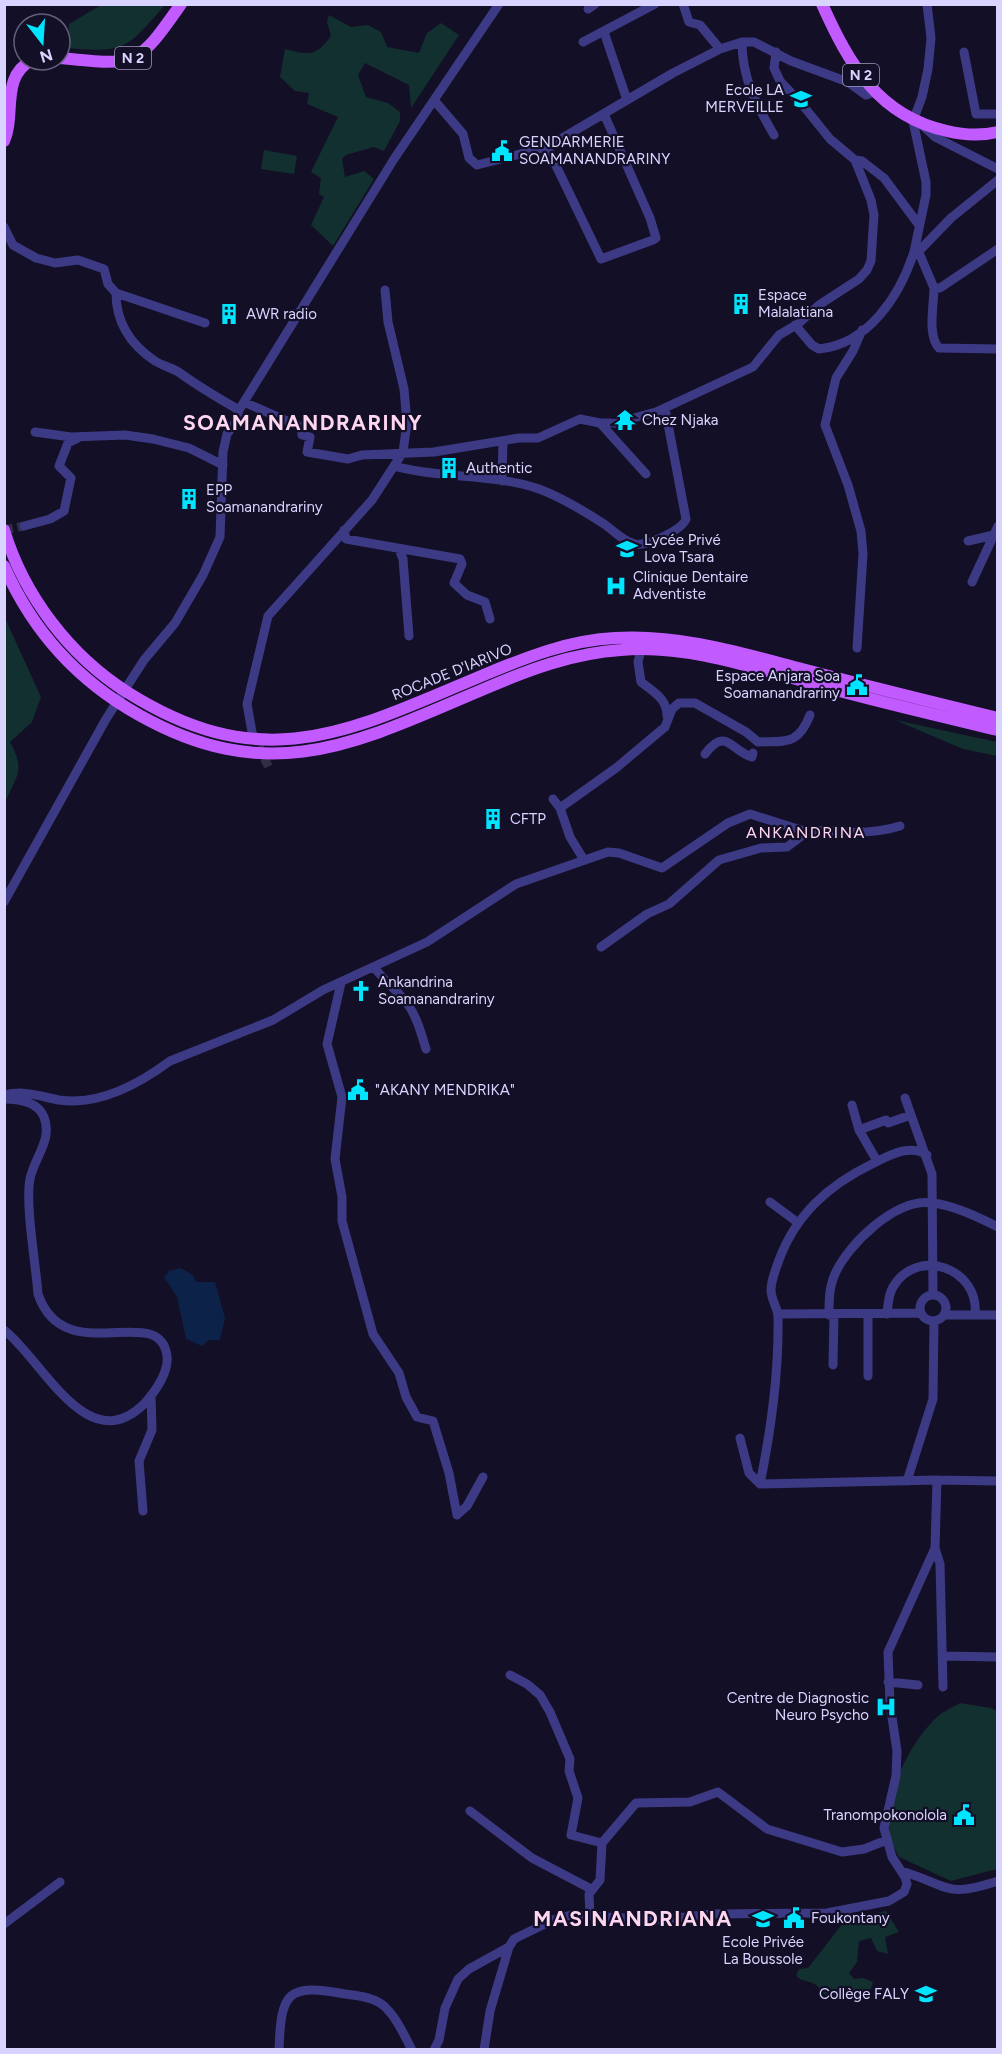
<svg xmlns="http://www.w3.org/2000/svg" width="1002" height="2054" font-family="Figtree,sans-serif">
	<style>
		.green { fill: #12302f }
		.water { fill: #0c2248 }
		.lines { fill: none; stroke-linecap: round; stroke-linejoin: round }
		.minor-tunnel { stroke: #312d47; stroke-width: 9; stroke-dasharray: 9 4.5; stroke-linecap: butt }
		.minor { stroke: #3d3a85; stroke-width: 9 }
		.major { stroke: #c25bff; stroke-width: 12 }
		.labels { text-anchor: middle; stroke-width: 4.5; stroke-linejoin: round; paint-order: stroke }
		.shield { fill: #130f26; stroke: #9e99be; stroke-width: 1.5 }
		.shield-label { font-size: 14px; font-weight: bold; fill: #d9d4ff }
		.poi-label { font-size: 15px; fill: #d9d4ff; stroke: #130f26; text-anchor: start }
		.street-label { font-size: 15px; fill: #d9d4ff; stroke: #130f26 }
		.neighbourhood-label { font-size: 16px; letter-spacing: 1.5px; fill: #ffd6f0; stroke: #130f26 }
		.district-label { font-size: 21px; font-weight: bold; letter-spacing: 1.5px; fill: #ffd6f0; stroke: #130f26 }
	</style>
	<rect width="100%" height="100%" fill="#130f26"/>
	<path class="green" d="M101,5v-1l64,1c-39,44 -38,48 -98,43l2,-24z
		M329,15l22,12 17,-2 13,7 6,15 32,6 8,-20 14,-10 18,12 -48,73 -2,-23 -44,-22 -7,12 8,22 22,6 12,9v9l-16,30 -10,-4 -28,8 -4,4 3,18 19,-6 10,8 -41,67 -22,-21 13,-28 -5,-3 2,-16 -10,-6 27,-55 -31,-13 2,-11 -14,-2 -15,-14 5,-28c24,6 31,8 46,-13l-4,-14z
		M264,150l33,6 -3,18 -33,-5z
		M5,618l36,79 -9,25 -22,20c15,28 8,32 -5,60z
		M895,720l102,22v14l-34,-7z
		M960,1703l31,5 6,3v158l-46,12 -52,-24c-3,-6 -8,-14 -9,-21 -7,-39 17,-88 43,-115 7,-8 18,-13 27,-18z
		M886,1911l13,21 -14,5 3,17 -11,-3 -6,-13 -12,3 -2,21 -8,11 5,6 9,-1 10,4 -2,7c-13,8 -31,13 -45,6 -5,-2 -6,-7 -10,-10 -7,-5 -16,-3 -20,-10l3,-6 9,-1 35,-45 10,-5z"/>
	<path class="water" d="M180,1268l13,7 3,7h19l10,36 -5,22h-11l-7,6 -16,-7 -9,-42 -13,-20 5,-6z"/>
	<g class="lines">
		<path class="minor-tunnel" d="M4,530l20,-4
			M253,734l16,34"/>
		<path class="minor" d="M683,4l6,18 11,3 20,24
			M927,4l4,34 -3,31 -6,28 -9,24 13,61v13l-12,57 6,3 14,33h6l58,-39
			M588,9l7,-5
			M604,32l23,68
			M583,42l72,-38
			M742,42c0,36 14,62 32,93
			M776,52l-2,16 6,13 21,22 29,36 25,21 7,1 22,17 35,47
			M964,52l12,62h22
			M434,100l29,34 6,24 8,7 70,-18 126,-74 47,-24 22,-7h12l37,19 57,21 18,13 8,-3
			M923,126l12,11 63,32
			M547,147l54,112 52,-19 3,-2 -6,-20 -46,-104
			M4,227l9,18 23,13 19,5 23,-3 26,9 4,15 8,9 89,30
			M934,288c0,16 -7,48 5,60l59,1
			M116,293c0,29 15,52 39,68 8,5 18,7 25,12 19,14 38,25 59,37
			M795,325l17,20 7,4c50,-5 81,-54 95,-97l5,-1 32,-33 47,-38
			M246,403l55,24 1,8 8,2 -3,15 41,7 14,-4 72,-3 85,-14h19l42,-19 20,4h15l41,-11 97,-45 26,-32 19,-11 21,-19 40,-26 8,-9 4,-9 3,-46 -3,-15 -16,-40
			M600,423l46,51
			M35,432l36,5 54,-2 28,4 36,9 34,17
			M394,466c47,13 99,7 145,23 22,8 45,22 65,35 9,6 20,18 31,20 11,3 47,-14 51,-25l-21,-111
			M502,481l1,-40
			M24,526l26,-7 14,-8 7,-33 -12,-12 9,-23 10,-5
			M344,530l2,9 114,20 2,5 -8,19 13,12 18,7 5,17
			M968,541l26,-6
			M399,549l4,10 6,77
			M972,582l26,-56
			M857,648l6,-94 -2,-23 -13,-46 -23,-60 11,-47 17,-27 9,-21
			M641,650l-3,12 3,20c13,10 26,17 26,34
			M252,732l-5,-28 21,-88 104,-116 31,-48 4,-29 -3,-34 -16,-67 -3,-32
			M705,754c21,-28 26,-3 47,3l1,-4
			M553,799l7,9 10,29 14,23
			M560,808l56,-40 49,-41 7,-18 7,-6h16l51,29 12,10c29,-1 40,3 52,-27
			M807,832c16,-4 21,0 37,0 20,1 37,0 56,-6
			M4,902l102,-183 38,-59 31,-37 28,-48 17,-38 3,-85 4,-18 8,-11 4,-13 155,-251 105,-155
			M374,967c10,14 24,24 33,36 10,14 14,30 19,46
			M341,983l-14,61 15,53 -7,62 7,38v24l31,113 26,39 7,24 11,20 16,4 16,52 8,42 10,-9 16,-29
			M4,1095c22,-5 34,1 55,5 39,6 80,-16 111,-39l103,-41 50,-30 104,-48 89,-58 92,-32 11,1 43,15 66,-45 22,-9 57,18 -20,15 -26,1 -42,12 -50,44 -22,10 -46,33
			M905,1098l27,76 1,120
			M4,1099c15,0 34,3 40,18 9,23 -10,41 -14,62 -5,26 6,86 8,115 26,77 122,6 129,62 2,16 -12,36 -23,48 -57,56 -101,-44 -140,-74
			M852,1105l7,25 18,31
			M859,1130l27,-10 2,3 23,-8
			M770,1202l27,20
			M920 1308a13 13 0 1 1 26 0a13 13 0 1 1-26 0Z
			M778,1314l143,-1
			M887,1314c1,-8 1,-19 6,-27 24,-41 87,-19 82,28
			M829,1315c0,-14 0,-28 6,-41 13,-30 61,-76 97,-71 21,2 46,14 66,24
			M944,1315h54
			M833,1365l1,-50
			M868,1376v-61
			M740,1438l9,35 11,11
			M907,1481l26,-82 1,-78
			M760,1484c11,-54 19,-111 18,-167 0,-9 -7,-17 -7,-27 0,-10 5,-21 8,-30 17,-46 50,-75 93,-96 16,-8 38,-21 55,-9
			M760,1484l177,-4 61,1
			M143,1511l-4,-50 13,-31 -1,-35
			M935,1548l5,16 3,123
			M943,1656l55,1
			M510,1675l17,9 13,11 10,17 20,47 -1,12 9,27 -7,37 31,8 -2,37 -11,14 1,21
			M888,1682l30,3
			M470,1811l62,47 59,31
			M602,1843l34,-40 54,-1 28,-10 49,37 75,23 22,-3 23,-9
			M901,1871c48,14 43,28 97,10
			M4,1924l56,-42
			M279,2050c2,-58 8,-67 66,-56 13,2 29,3 39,12 13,12 20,29 28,44
			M434,2050l5,-10 6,-32 13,-29 11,-10 40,-22 5,-8 39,-19 18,-5 88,5 53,-6 115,-1 62,-12 15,-9 3,-8 -2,-7 -13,-20 -8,-29 12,-52 1,-25 -7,-47 -2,-52 47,-104 2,-68
			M484,2050l6,-39 19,-64"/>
		<path class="major" d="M822,4c27,60 56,112 125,127 16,4 34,5 51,1
			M60,58c76,8 77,9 121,-54
			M4,141c12,-27 -4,-64 28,-81
			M4,530c20,66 66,126 123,162 138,87 223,39 359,-18 41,-17 84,-34 129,-36 64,-4 126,15 187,31 65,17 130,33 196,49
			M4,566c28,64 74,115 135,149 132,74 218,28 345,-26 44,-19 89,-36 137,-39 66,-6 137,19 200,36 58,16 118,30 177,44"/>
	</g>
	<defs>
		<symbol id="school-bare" viewBox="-9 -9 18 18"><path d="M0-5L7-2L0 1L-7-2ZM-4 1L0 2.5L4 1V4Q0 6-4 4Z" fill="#00e5ff" stroke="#130f26" stroke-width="2.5" paint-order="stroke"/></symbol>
		<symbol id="civic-bare" viewBox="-9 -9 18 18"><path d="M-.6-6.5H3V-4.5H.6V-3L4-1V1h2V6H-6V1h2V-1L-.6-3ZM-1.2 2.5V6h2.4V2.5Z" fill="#00e5ff" stroke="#130f26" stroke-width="2.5" paint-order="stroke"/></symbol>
		<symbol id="building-bare" viewBox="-9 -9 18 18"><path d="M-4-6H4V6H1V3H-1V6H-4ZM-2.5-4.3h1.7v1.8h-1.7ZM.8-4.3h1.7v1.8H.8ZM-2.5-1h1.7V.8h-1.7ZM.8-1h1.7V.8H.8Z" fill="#00e5ff" stroke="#130f26" stroke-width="2.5" paint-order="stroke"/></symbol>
		<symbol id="temple-bare" viewBox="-9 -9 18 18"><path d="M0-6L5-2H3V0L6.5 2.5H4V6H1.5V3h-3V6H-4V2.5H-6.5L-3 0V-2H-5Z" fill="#00e5ff" stroke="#130f26" stroke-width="2.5" paint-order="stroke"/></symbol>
		<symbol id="hospital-bare" viewBox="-9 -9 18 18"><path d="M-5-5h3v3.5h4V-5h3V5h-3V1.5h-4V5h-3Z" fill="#00e5ff" stroke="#130f26" stroke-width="2.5" paint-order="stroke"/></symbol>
		<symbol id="church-bare" viewBox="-9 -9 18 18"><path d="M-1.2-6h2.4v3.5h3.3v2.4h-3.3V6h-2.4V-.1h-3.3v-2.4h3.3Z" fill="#00e5ff" stroke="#130f26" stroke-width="2.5" paint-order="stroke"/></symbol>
	</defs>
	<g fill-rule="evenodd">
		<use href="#school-bare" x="786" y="84" width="30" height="30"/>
		<use href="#civic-bare" x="487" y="136" width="30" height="30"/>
		<use href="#building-bare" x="726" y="289" width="30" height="30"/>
		<use href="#building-bare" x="214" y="299" width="30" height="30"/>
		<use href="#temple-bare" x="610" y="405" width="30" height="30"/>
		<use href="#building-bare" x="434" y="453" width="30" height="30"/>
		<use href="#building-bare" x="174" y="484" width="30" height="30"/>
		<use href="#school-bare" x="612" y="534" width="30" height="30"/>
		<use href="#hospital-bare" x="601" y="571" width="30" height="30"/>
		<use href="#civic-bare" x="842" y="670" width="30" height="30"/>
		<use href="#building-bare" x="478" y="804" width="30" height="30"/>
		<use href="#church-bare" x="346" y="976" width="30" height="30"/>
		<use href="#civic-bare" x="343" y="1075" width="30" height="30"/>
		<use href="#hospital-bare" x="871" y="1692" width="30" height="30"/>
		<use href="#civic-bare" x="949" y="1800" width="30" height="30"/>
		<use href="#civic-bare" x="779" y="1903" width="30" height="30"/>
		<use href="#school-bare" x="748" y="1904" width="30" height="30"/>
		<use href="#school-bare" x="911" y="1979" width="30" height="30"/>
	</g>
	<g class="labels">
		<g class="shield">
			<rect x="115" y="47" width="36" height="22" rx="4.5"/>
			<rect x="843" y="64" width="36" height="22" rx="4.5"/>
		</g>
		<g class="shield-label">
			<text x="133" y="63">N 2</text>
			<text x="861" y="80">N 2</text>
		</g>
		<g class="poi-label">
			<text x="784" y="95" text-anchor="end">Ecole LA<tspan x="784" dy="17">MERVEILLE</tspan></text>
			<text x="519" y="147">GENDARMERIE<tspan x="519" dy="17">SOAMANANDRARINY</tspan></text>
			<text x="758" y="300">Espace<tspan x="758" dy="17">Malalatiana</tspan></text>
			<text x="246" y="319">AWR radio</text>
			<text x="642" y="425">Chez Njaka</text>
			<text x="466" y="473">Authentic</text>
			<text x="206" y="495">EPP<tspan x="206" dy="17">Soamanandrariny</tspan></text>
			<text x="644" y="545">Lycée Privé<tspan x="644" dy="17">Lova Tsara</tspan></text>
			<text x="633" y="582">Clinique Dentaire<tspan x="633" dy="17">Adventiste</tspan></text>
			<text x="840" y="681" text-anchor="end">Espace Anjara Soa<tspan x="840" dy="17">Soamanandrariny</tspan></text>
			<text x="510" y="824">CFTP</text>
			<text x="378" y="987">Ankandrina<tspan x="378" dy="17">Soamanandrariny</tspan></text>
			<text x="375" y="1095">"AKANY MENDRIKA"</text>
			<text x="869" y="1703" text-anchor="end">Centre de Diagnostic<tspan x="869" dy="17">Neuro Psycho</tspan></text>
			<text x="947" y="1820" text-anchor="end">Tranompokonolola</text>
			<text x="811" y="1923">Foukontany</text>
			<text x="763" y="1947" text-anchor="middle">Ecole Privée<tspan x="763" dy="17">La Boussole</tspan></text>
			<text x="909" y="1999" text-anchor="end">Collège FALY</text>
		</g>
		<g class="street-label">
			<text transform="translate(452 672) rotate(-22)" y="5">ROCADE D'IARIVO</text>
		</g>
		<g class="neighbourhood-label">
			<text x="806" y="838">ANKANDRINA</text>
		</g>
		<g class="district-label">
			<text x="303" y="430">SOAMANANDRARINY</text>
			<text x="633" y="1926">MASINANDRIANA</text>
		</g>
	</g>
	<rect width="1002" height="2054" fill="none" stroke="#d9d4ff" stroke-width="12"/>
	<g transform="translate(42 42) rotate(163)"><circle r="28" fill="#130f26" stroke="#625e7d" stroke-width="1.5"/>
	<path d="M0-4.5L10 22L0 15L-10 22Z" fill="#00e5ff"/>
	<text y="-9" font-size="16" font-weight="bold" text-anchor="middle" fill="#d9d4ff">N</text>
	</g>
</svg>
